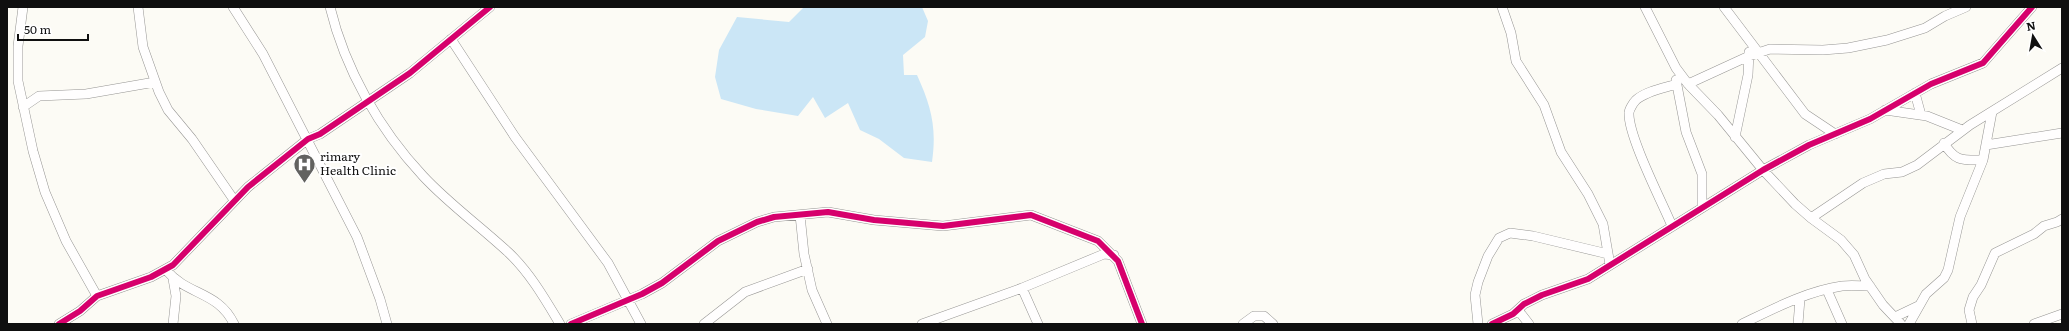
<svg xmlns="http://www.w3.org/2000/svg" width="2069" height="331" font-family="Literata,serif">
	<style>
		.water { fill: #cbe6f6 }
		.lines { fill: none; stroke-linecap: round; stroke-linejoin: round }
		.street-casing { stroke: #969593; stroke-width: 10 }
		.street { stroke: #fffefe; stroke-width: 9 }
		.cycleway-casing { stroke: #fff; stroke-width: 8 }
		.cycleway { stroke: #d6006c; stroke-width: 6 }
		.labels { text-anchor: middle; stroke-width: 4; stroke-linejoin: round; paint-order: stroke }
		.poi-label { font-size: 12px; fill: #0f0f0f; stroke: #fff; text-anchor: start }
	</style>
	<rect width="100%" height="100%" fill="#fcfbf5"/>
	<path class="water" d="M804,7h118l6,14 -3,16 -22,18 1,20h13c14,31 20,52 15,87l-28,-4 -25,-19 -19,-9 -12,-27 -23,15 -12,-21 -15,19 -42,-7 -35,-10 -6,-22 4,-27 18,-33 52,5z"/>
	<g class="lines">
		<defs>
			<path id="street" d="M23,7l-5,39v35l15,70 12,41 21,49 31,55
				M138,7l5,40 16,45 9,18 24,29 42,61
				M233,7l30,47 94,183 23,62 7,25
				M330,7c15,62 49,122 93,169 26,28 57,50 86,77 21,20 36,46 51,71
				M1502,7l9,26 5,28 28,44 17,47 27,42 15,30 7,41
				M1645,7l31,61 12,16 30,31 45,55 32,34 16,14 30,22 13,15 11,24 18,26 18,19
				M1724,7l81,107 30,20
				M451,39l64,98 93,126 33,61
				M1676,80l10,52 16,42v34
				M1688,84l61,-28 21,-7 53,1 25,-2 39,-8 38,-12 20,-12 21,-9
				M1915,93l6,22
				M23,107l16,-11 47,-2 69,-12
				M1885,110l42,6 35,14
				M1735,137l13,-62 1,-23
				M1944,143c11,19 19,17 39,17
				M1986,145l76,-12
				M800,215l4,39 8,36 15,34
				M1811,218l52,-35 21,-9 18,-2 15,-7 53,-40 92,-57
				M1672,226c-10,-24 -44,-90 -43,-113 0,-3 4,-10 7,-13 10,-9 28,-12 41,-16
				M166,270c22,26 52,21 68,54
				M1022,288l16,36
				M1827,290l15,34
				M1518,310l11,14
				M1895,317l23,-11
				M59,324l21,-13 17,-15 54,-19 22,-12 75,-78 60,-48 12,-5 90,-61 80,-66
				M173,324l3,-28 -3,-17
				M571,324l71,-30 20,-11 56,-42 39,-19 17,-5 54,-5 46,8 69,6 88,-11 67,26 20,20 24,63
				M704,324l41,-32 63,-23
				M922,324l100,-36 82,-34 10,1
				M1243,324l11,-8h10l9,8
				M1478,324l-3,-29 3,-13 10,-26 11,-18 11,-5 23,3 75,18
				M1492,324l21,-10 11,-10 18,-9 46,-16 175,-109 46,-25 61,-26 61,-35 52,-21 49,-56
				M1742,324c31,-15 65,-33 100,-38 9,-1 19,0 28,0
				M1798,324l2,-25
				M1909,324l17,-30 18,-16 4,-8 12,-53 23,-57 9,-48
				M1972,324l-3,-14 4,-13 8,-12 14,-32 39,-19 10,-8 13,-4 5,-3
				M2034,324l28,-10"/>
		</defs>
		<use href="#street" class="street-casing"/>
		<use href="#street" class="street"/>
		<defs>
			<path id="cycleway" d="M59,324l21,-13 17,-15 54,-19 22,-12 75,-78 60,-48 12,-5 90,-61 80,-66
				M571,324l71,-30 20,-11 56,-42 39,-19 17,-5 54,-5 46,8 69,6 88,-11 67,26 20,20 24,63
				M1492,324l21,-10 11,-10 18,-9 46,-16 175,-109 46,-25 61,-26 61,-35 52,-21 49,-56"/>
		</defs>
		<use href="#cycleway" class="cycleway-casing"/>
		<use href="#cycleway" class="cycleway"/>
	</g>
	<defs>
		<symbol id="hospital-pin" viewBox="-11 -11 22 30"><path d="M0 17L-7.5 6A9.5 9.5 0 1 1 7.5 6Z" fill="#626260" stroke="#fff"/><path d="M-5-5h3v3.5h4V-5h3V5h-3V1.5h-4V5h-3Z" fill="#fff"/></symbol>
	</defs>
	<g fill-rule="evenodd">
		<use href="#hospital-pin" x="292" y="152" width="25" height="34"/>
	</g>
	<g class="labels">
		<g class="poi-label">
			<text x="320" y="161">rimary<tspan x="320" dy="14">Health Clinic</tspan></text>
		</g>
	</g>
	<rect width="2069" height="331" fill="none" stroke="#0f0f0f" stroke-width="16"/>
	<g transform="translate(2033 36) rotate(349)" stroke="#ffffff" stroke-width="3" paint-order="stroke">
	<path d="M0-3L7 15L0 10L-7 15Z" fill="#0f0f0f"/>
	<text y="-6" font-size="11" font-weight="bold" text-anchor="middle" fill="#0f0f0f">N</text>
	</g>
	<path d="M18 34v6h70v-6" fill="none" stroke="#0f0f0f" stroke-width="2"/>
	<text x="24" y="34" font-size="12" fill="#0f0f0f" stroke="#ffffff" stroke-width="3" paint-order="stroke">50 m</text>
</svg>
